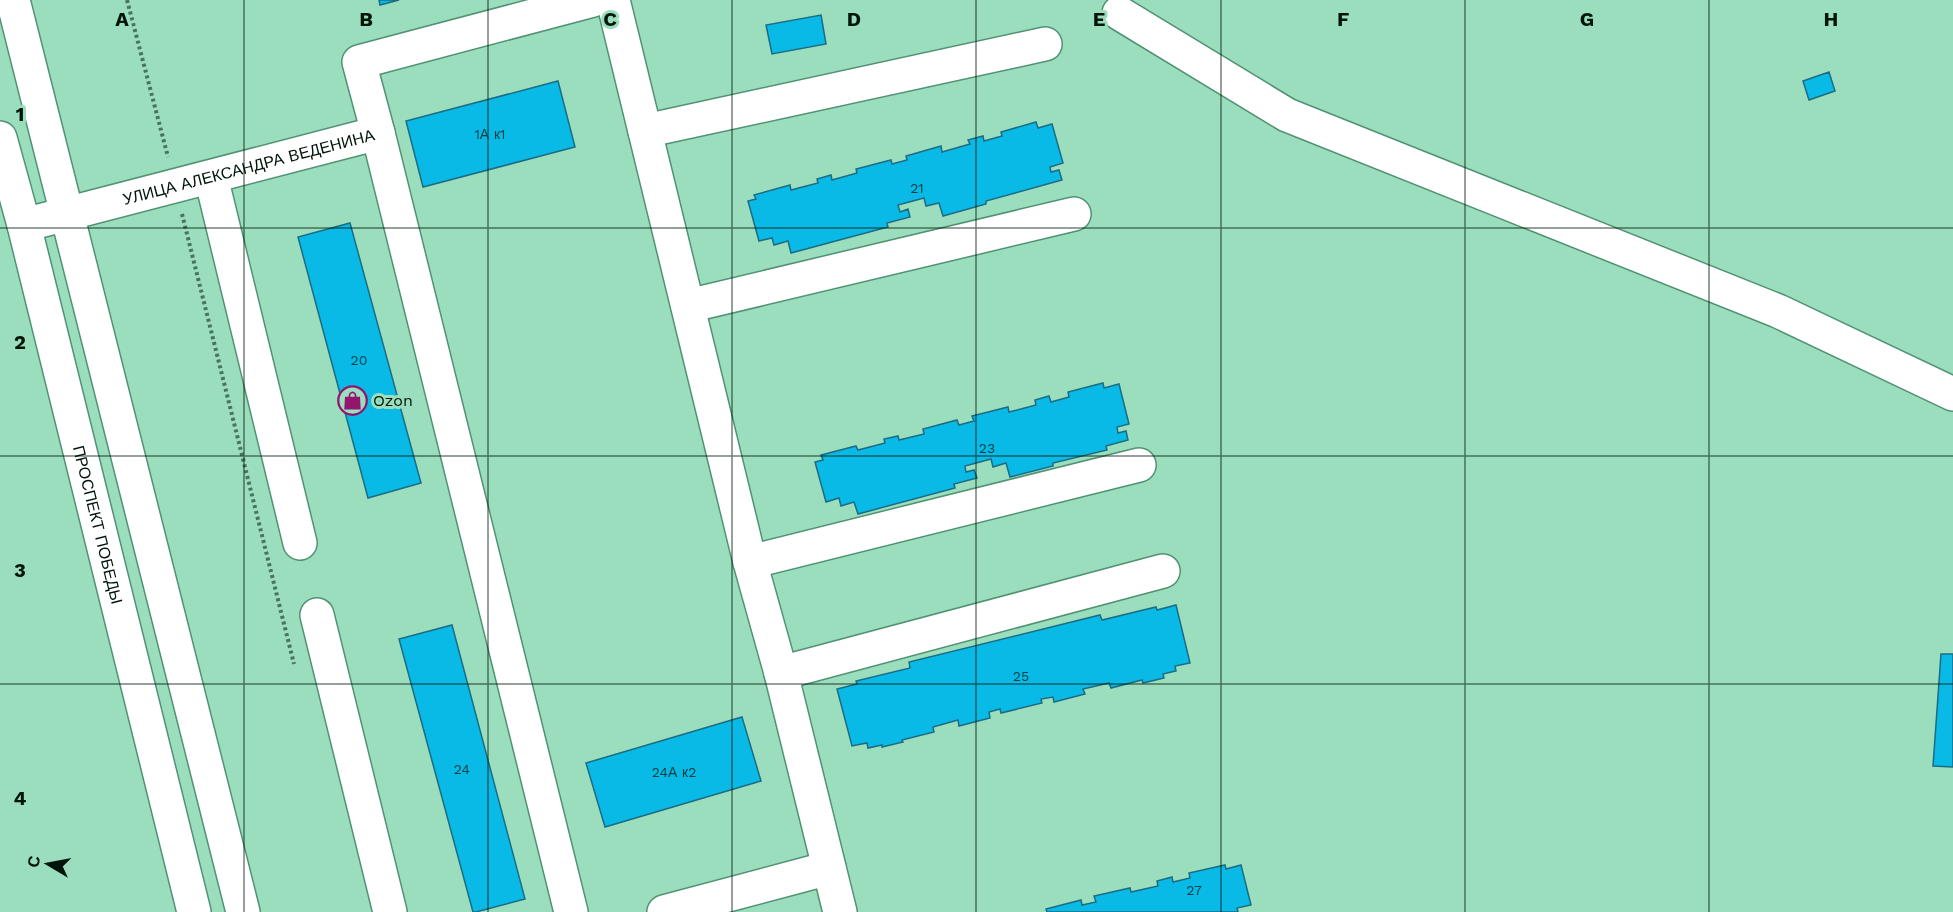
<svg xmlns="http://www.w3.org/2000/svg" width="1953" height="912" font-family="'Work Sans',sans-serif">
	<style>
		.building { fill: #08bae5; stroke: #1c6c84; stroke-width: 1.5 }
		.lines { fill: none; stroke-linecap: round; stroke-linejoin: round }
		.minor-casing { stroke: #519274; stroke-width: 36 }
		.major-casing { stroke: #519274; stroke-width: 36 }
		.path { stroke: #49745f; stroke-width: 4; stroke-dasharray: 3 3; stroke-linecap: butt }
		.minor { stroke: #fff; stroke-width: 33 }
		.major { stroke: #fff; stroke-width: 33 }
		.grid { fill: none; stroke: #00150a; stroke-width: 1.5; stroke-opacity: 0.55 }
		.labels { text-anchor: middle; stroke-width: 6; stroke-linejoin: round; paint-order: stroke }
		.number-label { font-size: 14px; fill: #023e41 }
		.street-label { font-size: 16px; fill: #00150a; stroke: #9bdebe }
		.poi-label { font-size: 16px; fill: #00150a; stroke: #9bdebe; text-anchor: start }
		.grid-label { font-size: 20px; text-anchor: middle; font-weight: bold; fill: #00150a; stroke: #9bdebe; stroke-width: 6; stroke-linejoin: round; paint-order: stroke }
	</style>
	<rect width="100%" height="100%" fill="#9bdebe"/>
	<path class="building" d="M379,0h20l-19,5z
		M821,15l5,29 -54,10 -6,-29z
		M1829,72l6,19 -26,9 -6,-19z
		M558,81l17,66 -152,40 -17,-66z
		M1036,122l2,6 14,-4 11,39 -13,4 1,5 8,-2 3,10 -76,21v3l-43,12 -4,-13 -13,3 -2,-8 -26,7 2,7 8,-3 2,8 -23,6 1,4 -97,26 -3,-12 -14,4 -2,-7 -13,3 -11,-40 8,-2 -2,-4 36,-10 1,5 27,-7 -1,-4 14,-4 1,5 25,-7 -1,-4 35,-9 1,4 15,-4 -1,-4 35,-10 1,6 28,-8 -2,-4 15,-4 1,5 18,-5 -1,-4z
		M350,223l71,260 -53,15 -70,-261z
		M1103,383l1,5 15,-4 10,40 -12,3 1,6 8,-2 2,9 -22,6 1,4 -54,13v3l-43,11 -4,-14 -13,4 -2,-8 -26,7 1,6 8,-2 3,8 -23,6 1,4 -97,26 -4,-12 -13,4 -2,-8 -13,4 -11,-40 8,-2 -2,-5 35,-9 2,4 27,-7 -1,-4 14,-3 1,4 25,-6 -1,-5 34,-9 2,5 15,-4 -2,-5 36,-9 1,5 27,-7 -1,-5 14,-4 2,6 18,-5 -1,-5z
		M1176,605l14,58 -15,3 1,5 -13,3 1,4 -21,5 -1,-3 -31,8 -2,-5 -26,6 2,5 -31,8 -1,-5 -12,2 1,4 -41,10 -1,-4 -11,3 1,6 -31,8 -1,-6 -25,7 1,5 -32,8 1,2 -21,5v-2l-14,3 -1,-5 -15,3 -15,-57 20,-5 -1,-3 54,-13 -1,-6 191,-47 2,5 54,-13 1,3z
		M452,625l73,274 -49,13h-3l-74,-273z
		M1941,654h12v113l-20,-1z
		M742,717l19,64 -156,46 -19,-64z
		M1225,865l1,4 15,-4 10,40 -14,3 1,4h-191l-1,-3 35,-9 1,5 14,-3 -2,-6 36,-8 1,4 27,-6 -1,-5 15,-4 1,5 17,-4 -1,-5z"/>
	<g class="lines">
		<defs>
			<g id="minor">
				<path d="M613,0l137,562 31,111 59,239"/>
				<path d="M1119,13l168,102 491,196 175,83"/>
				<path d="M645,131l400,-87"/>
				<path d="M378,133l193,779"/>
				<path d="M211,177l89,366"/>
				<path id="s1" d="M24,225l354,-92 -19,-71 234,-62"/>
				<path d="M688,306l386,-92"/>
				<path d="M750,562l389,-97"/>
				<path d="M317,615l73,297"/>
				<path d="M781,673l382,-102"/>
				<path d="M664,912l165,-44"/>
			</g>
			<g id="major">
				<path d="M13,0l230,912"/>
				<path id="s2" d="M0,138l24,87 170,687"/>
			</g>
		</defs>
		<use href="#minor" class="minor-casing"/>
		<use href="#major" class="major-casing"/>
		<path class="path" d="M127,0l41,157
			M182,214l112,450"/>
		<use href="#minor" class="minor"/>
		<use href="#major" class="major"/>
	</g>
	<path class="grid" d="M244,0v912M488,0v912M732,0v912M976,0v912M1221,0v912M1465,0v912M1709,0v912M0,228h1953M0,456h1953M0,684h1953"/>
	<defs>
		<symbol id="shop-ring" viewBox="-11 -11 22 22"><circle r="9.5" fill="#9bdebe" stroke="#931570" stroke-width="1.5"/><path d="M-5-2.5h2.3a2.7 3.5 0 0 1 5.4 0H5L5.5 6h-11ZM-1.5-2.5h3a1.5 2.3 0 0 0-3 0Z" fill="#931570"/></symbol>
	</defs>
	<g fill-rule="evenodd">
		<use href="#shop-ring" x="336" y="384" width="33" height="33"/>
	</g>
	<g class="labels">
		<g class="number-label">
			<text x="490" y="139">1А к1</text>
			<text x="917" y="193">21</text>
			<text x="359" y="365">20</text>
			<text x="987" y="453">23</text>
			<text x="1021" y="681">25</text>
			<text x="462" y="774">24</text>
			<text x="674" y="777">24А к2</text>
			<text x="1194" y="895">27</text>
		</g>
		<g class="street-label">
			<text dy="6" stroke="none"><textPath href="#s1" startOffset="232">УЛИЦА АЛЕКСАНДРА ВЕДЕНИНА</textPath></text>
			<text dy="6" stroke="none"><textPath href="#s2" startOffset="399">ПРОСПЕКТ ПОБЕДЫ</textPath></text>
		</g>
		<g class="poi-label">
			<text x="373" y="406">Ozon</text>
		</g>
	</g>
	<g class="grid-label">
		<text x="122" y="26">A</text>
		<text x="366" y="26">B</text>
		<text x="610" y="26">C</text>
		<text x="854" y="26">D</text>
		<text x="1099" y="26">E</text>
		<text x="1343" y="26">F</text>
		<text x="1587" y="26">G</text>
		<text x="1831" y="26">H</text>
		<text x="20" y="121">1</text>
		<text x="20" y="349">2</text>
		<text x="20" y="577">3</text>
		<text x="20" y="805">4</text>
	</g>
	<g transform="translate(48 864) rotate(280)" stroke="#9bdebe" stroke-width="4.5" paint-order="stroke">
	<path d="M0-4.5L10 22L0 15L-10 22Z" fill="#00150a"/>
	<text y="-9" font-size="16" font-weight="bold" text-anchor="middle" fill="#00150a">С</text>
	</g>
</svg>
